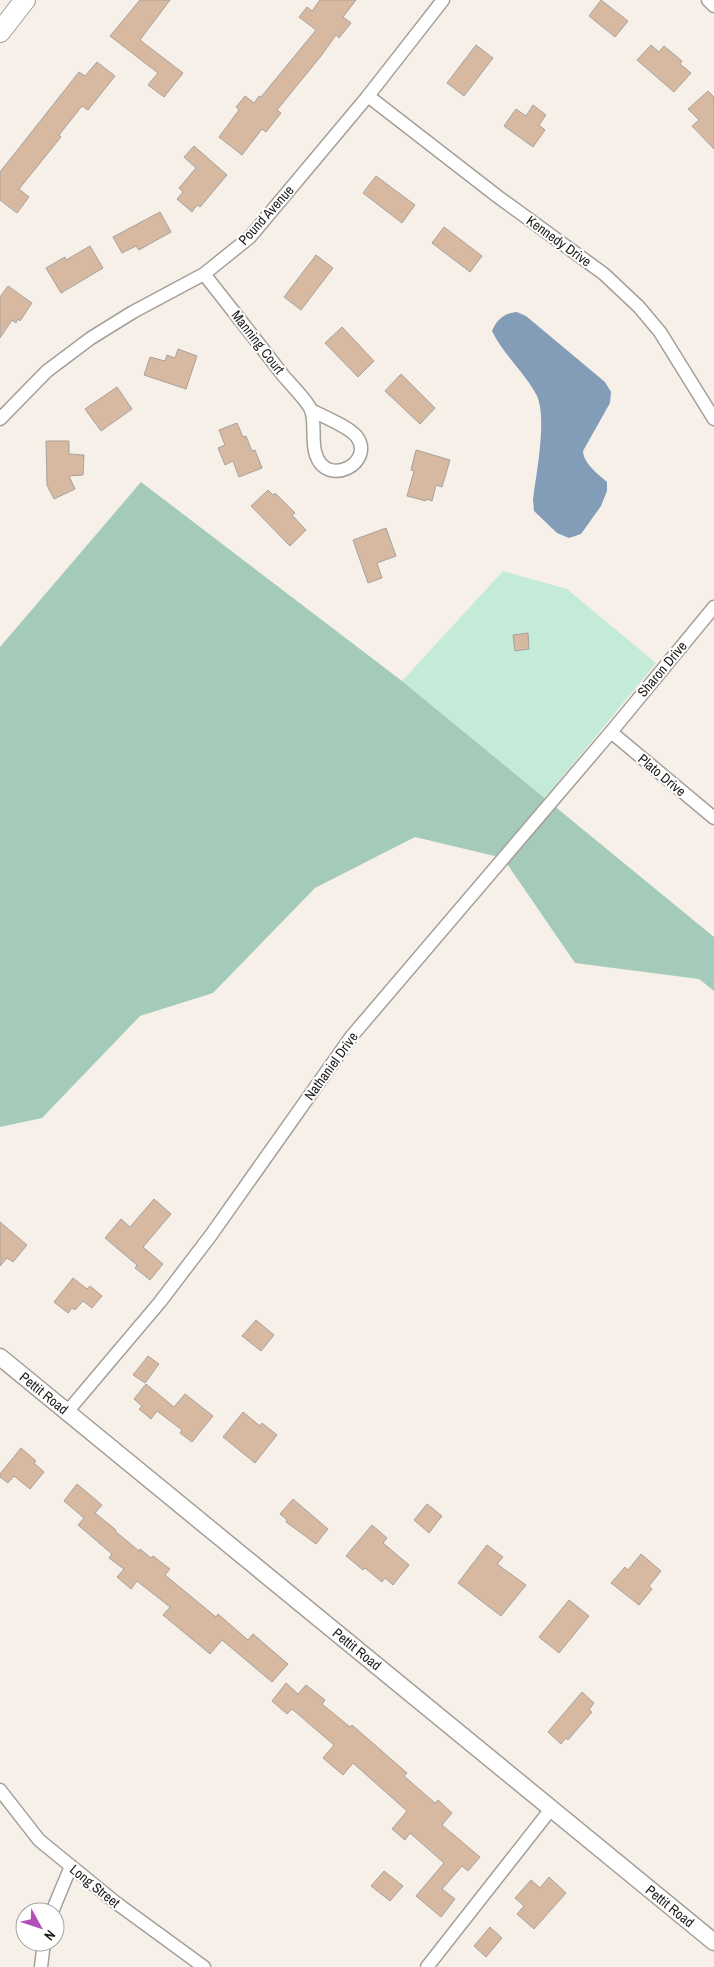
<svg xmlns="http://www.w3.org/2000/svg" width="714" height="1967" font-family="'Archivo Narrow',sans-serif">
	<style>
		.green { fill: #c4ead8 }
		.forest { fill: #a4cbb9 }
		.water { fill: #839cb7 }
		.building { fill: #d7b8a0; stroke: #a9a29c }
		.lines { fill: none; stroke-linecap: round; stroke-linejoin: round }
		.minor-casing { stroke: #a59f99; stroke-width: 15 }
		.tertiary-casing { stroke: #a59f99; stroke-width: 19 }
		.primary-casing { stroke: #a59f99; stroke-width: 22 }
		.minor { stroke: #fff; stroke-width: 12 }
		.tertiary { stroke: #fff; stroke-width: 16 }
		.primary { stroke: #fff; stroke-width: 20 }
		.labels { text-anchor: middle; stroke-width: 4; stroke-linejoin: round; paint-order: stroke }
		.street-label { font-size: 14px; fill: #1d1b19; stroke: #fff }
	</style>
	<rect width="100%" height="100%" fill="#f7f0e9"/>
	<path class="green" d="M503,571l64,18 89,74 -111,135 -143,-117z"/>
	<path class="forest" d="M141,482l261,199 312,256v54l-15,-12 -124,-16 -72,-105 -88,-21 -100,51 -102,105 -73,23 -98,102 -42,9v-480z"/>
	<path class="water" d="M517,312l9,4 79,66 6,10 -1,11 -27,48c1,13 14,22 24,31v9l-6,15 -20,28 -12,4 -12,-5 -23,-22 -1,-11c3,-26 15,-84 3,-106 -12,-22 -33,-40 -44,-63 5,-12 12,-18 25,-19z"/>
	<path class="building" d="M140,0h30l-30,40 43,33 -19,24 -16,-12 10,-12 -48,-37z
		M320,0h36l-13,17 8,6 -12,15 -3,-3 -15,21 -44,54 4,3 -15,19 -4,-3 -20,26 -23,-18 20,-27 -3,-3 9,-11 9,7 5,-7 2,1 55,-67 -17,-13 8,-10 5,4z
		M601,0l27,21 -13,16 -26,-21z
		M476,45l17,13 -29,38 -17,-13z
		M651,45l8,7 5,-6 18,15 -2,3 11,9 -17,19 -37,-32z
		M97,62l18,14 -27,34 -6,-4 -23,29 2,2 -42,52 10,8 -12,16 -17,-13v-28l79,-100 6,4z
		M708,91l6,6v52l-22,-23 7,-6 -11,-11z
		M533,105l13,10 -7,10 6,5 -12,17 -29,-21 12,-17 10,7z
		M194,146l33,29 -27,32 -3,-2 -5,7 -15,-13 6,-7 -4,-4 17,-20 -12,-11z
		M376,176l39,29 -13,18 -39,-30z
		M160,212l11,20 -32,18 -3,-4 -14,7 -9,-16z
		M444,227l38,29 -12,16 -38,-29z
		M90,246l13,22 -42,25 -15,-25 19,-11 1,3z
		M316,255l17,13 -32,42 -17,-13z
		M8,286l24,17 -12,18 -2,-2 -2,4 -4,-3 -12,18v-41z
		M342,327l32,34 -16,16 -33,-34z
		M178,349l19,7 -11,33 -42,-14 6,-18 15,4 2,-6 8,3z
		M401,374l34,34 -15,16 -35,-33z
		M117,387l15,22 -31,22 -16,-22z
		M237,423l6,14 3,-1 6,15 3,-1 7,18 -23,9 -6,-16 -8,4 -7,-17 7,-3 -6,-15z
		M46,441h23v13l15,1 -1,20 -14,1 6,13 -21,10 -7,-14z
		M416,450l34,10 -8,27 -6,-2 -4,16 -6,-2v2l-19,-5 7,-25 -3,-1z
		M268,490l5,5 2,-2 20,20 -3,2 14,15 -16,16 -39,-40z
		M386,528l10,28 -19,7 5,15 -14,5 -15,-43z
		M528,633l1,16 -14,2 -2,-16z
		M154,1199l17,15 -28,33 20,17 -13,16 -15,-12 2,-3 -32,-27 16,-19 9,8z
		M0,1222l27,23 -14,17 -6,-4 -7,8z
		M73,1278l14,11 3,-3 12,10 -10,12 -9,-7 -8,9 -3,-2 -4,5 -14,-11z
		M256,1320l18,15 -13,16 -19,-15z
		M148,1356l11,8 -14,19 -12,-8z
		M146,1384l28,23 11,-13 28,22 -21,26 -12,-9 2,-3 -25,-19 -6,8 -12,-10 3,-3 -8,-7z
		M243,1412l17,14 2,-3 15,12 -22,28 -32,-26z
		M21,1448l15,13 -2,2 10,9 -14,17 -16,-13 -6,7 -8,-6v-3z
		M77,1484l25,21 -7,8 21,17 -1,1 24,20 1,-2 11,9 2,-2 17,13 -5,6 51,42 2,-3 30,26 5,-6 35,30 -16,18 -50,-42 -12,14 -47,-39 7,-8 -33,-26 -6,8 -14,-12 7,-8 -15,-11 3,-4 -34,-29 6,-7 -20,-17z
		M293,1499l35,30 -12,15 -30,-22 1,-2 -7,-6z
		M427,1504l15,12 -13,17 -15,-13z
		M372,1525l15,13 -4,5 26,22 -16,20 -8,-7 -3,4 -17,-14 -2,2 -17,-14z
		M487,1545l16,12 -6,7 29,21 -25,31 -43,-33z
		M641,1554l20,17 -12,15 3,3 -13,16 -28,-22 14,-16 3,3z
		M569,1600l20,16 -30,37 -20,-16z
		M286,1683l12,11 8,-9 19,15 -3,4 28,23 2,-2 55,48 -3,3 31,27 3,-3 14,13 -10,12 38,32 -12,14 -6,-5 -20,23 13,10 -14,18 -25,-21 28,-33 -34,-30 -5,7 -13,-11 15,-18 -54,-48 -10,12 -20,-17 11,-13 -42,-36 -5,5 -15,-13z
		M582,1692l12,11 -5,7 3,2 -24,28 -2,-2 -5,6 -13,-12z
		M384,1871l19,15 -13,15 -19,-15z
		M549,1877l17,16 -32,36 -17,-15 7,-8 -9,-8 16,-18 9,8z
		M490,1927l12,11 -16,19 -12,-11z"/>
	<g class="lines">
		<defs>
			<path id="minor" d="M708,0l6,6
				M368,96l129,100 107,78 35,33 21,25 54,87
				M204,274c26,33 52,66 78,100 7,9 25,26 29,36 5,13 0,31 5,45 11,33 59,8 41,-18 -7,-10 -35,-21 -46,-27
				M0,419l47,-48 44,-33 42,-26 71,-38 46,-37 118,-141 75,-96
				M611,732l103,86
				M67,1412l93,-110 51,-67 140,-198 260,-305 103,-125
				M0,1790l39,50 76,62 89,65
				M52,1912l19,-46
				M41,1967l3,-25
				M427,1967l124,-158"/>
			<path id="tertiary" d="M0,1357l714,585"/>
			<path id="primary" d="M0,32l25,-32"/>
		</defs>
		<use href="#minor" class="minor-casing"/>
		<use href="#tertiary" class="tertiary-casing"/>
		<use href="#primary" class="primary-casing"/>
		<use href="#minor" class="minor"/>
		<use href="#tertiary" class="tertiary"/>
		<use href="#primary" class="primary"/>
	</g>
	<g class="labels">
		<g class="street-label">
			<text transform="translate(266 215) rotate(-48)" y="5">Pound Avenue</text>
			<text transform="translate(559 241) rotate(36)" y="5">Kennedy Drive</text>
			<text transform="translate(258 342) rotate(52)" y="5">Manning Court</text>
			<text transform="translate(662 669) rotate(-50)" y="5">Sharon Drive</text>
			<text transform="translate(662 775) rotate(40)" y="5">Plato Drive</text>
			<text transform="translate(331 1066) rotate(-54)" y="5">Nathaniel Drive</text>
			<text transform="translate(44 1393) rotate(39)" y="5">Pettit Road</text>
			<text transform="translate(357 1649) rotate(39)" y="5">Pettit Road</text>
			<text transform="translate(95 1886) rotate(39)" y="5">Long Street</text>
			<text transform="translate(670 1906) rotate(39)" y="5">Pettit Road</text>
		</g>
	</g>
	<g transform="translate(40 1927) rotate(130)"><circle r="24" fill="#ffffff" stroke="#a5a4a3"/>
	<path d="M0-4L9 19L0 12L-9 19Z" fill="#b150b8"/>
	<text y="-8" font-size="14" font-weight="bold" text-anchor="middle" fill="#1d1b19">N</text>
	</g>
</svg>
